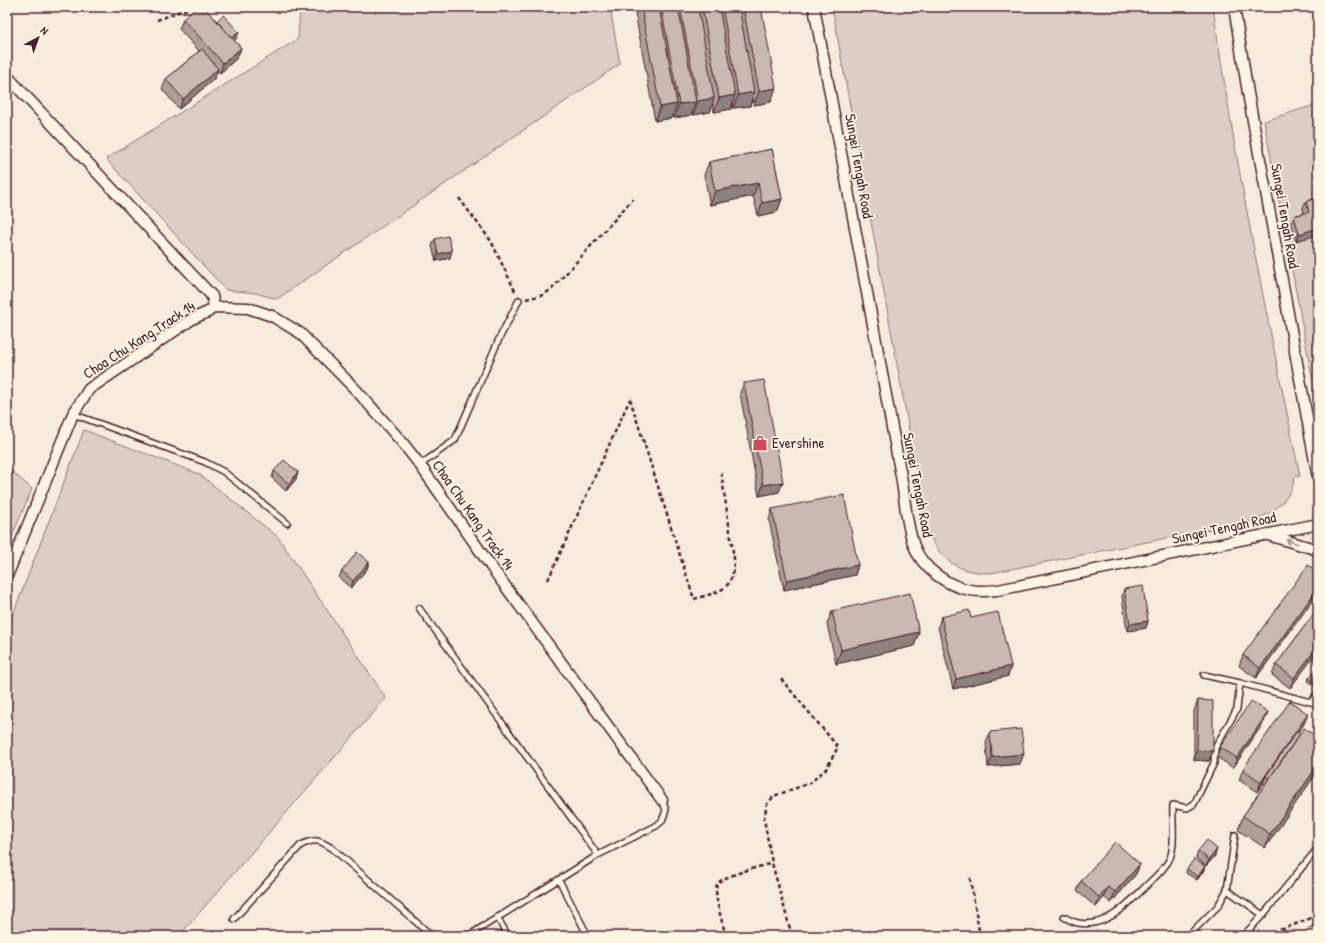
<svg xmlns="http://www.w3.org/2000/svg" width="1325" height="943" font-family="'Patrick Hand',sans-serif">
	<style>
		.green { fill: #dbcec4; stroke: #927678 }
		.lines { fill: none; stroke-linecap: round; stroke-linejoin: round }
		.lane-casing { stroke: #4a1f2b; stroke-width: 8 }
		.street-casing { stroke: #4a1f2b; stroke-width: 13 }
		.secondary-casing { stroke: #4a1f2b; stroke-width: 18 }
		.path { stroke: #4a1f2b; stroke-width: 2.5; stroke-dasharray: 4 3; stroke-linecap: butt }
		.lane { stroke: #fcf5e5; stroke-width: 5 }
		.street { stroke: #fcf5e5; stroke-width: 10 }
		.secondary { stroke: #fcf5e5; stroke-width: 15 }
		.wall { fill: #ae9f98; stroke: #4a1f2b }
		.shaded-wall { fill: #8d827c; stroke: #4a1f2b }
		.building { fill: #cab9b1; stroke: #4a1f2b }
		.oneway { stroke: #a38a88 }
		.labels { text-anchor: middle; stroke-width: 3.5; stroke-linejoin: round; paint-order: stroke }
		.street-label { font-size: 15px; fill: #4a1f2b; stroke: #fcf5e5 }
		.poi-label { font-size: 15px; fill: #4a1f2b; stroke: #fcf5e5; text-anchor: start }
	</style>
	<rect width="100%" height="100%" fill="#f5ecde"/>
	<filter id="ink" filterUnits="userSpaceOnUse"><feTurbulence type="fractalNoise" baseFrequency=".025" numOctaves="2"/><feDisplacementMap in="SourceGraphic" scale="8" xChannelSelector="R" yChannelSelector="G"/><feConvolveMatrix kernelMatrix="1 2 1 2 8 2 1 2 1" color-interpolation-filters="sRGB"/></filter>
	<g filter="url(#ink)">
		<path class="green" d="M300,7h310l10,57 -343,235 -22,-6 -29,-3 -120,-131 192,-120z
			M832,7h381c22,158 55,314 87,469l-5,1c-4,23 -22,36 -42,44l-262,52c-33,0 -52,-13 -64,-44z
			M1318,104v305l-54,-288z
			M84,430l115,44 79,63 108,161 -207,238h-172v-306z
			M7,467l25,22 -25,59z"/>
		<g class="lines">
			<defs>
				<path id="lane" d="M73,414l132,48 19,10 63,51
					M420,465l35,-25 44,-101 20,-39
					M419,608l179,247
					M1204,675l36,8 78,21
					M1311,702l7,-9
					M559,880l29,56
					M1227,890l36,25
					M497,917l11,19
					M1064,917c4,2 9,5 14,6 28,5 49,-18 67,-36 8,-8 19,-17 24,-27 7,-13 3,-40 4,-55l14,3 7,-4 20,-41 1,-15 22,-39 3,-26
					M234,919l67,-74c15,-7 18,-5 31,3l100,88
					M468,936l130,-81 58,-29 6,-5 4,-11 -4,-10
					M1188,936l30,-30 9,-16 8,-55
					M1243,936l20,-21 55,-67"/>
				<path id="street" d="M814,7l87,469c4,23 5,48 13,70 8,22 33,40 56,44 9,2 18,1 28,0l320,-66
					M1234,7l14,86 70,385
					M7,76l205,220 2,11
					M1268,535l50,15
					M7,576l66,-162 16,-25 103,-70 16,-7 6,-5 34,1 24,8 28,17 57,58 45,51 18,23 72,103 170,232"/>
				<path id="secondary" d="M1313,936l5,-3"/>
			</defs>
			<use href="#lane" class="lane-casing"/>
			<use href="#street" class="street-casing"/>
			<use href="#secondary" class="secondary-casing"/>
			<path class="path" d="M157,20l35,-13
				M459,198l32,43 25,52
				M526,299l17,-4 9,-6 81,-90
				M630,399l64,200c27,-8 40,-8 40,-41l-13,-86
				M548,580l82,-181
				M781,679l57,68 -12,22 -16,14 -36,13 -7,8 -3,15 8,44 20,73
				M970,878l10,58
				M1281,930l37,-15
				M726,936c-3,-11 -13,-43 -9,-52 5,-8 45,-18 55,-21"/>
			<use href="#lane" class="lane"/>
			<use href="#street" class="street"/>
			<use href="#secondary" class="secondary"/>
		</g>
		<path class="wall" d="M634,7h127l10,95 -17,3 -1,-8 -3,9 -17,2 -1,-4 -1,5 -17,3 -1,-8 -3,8 -17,3 -1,-4 -1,4 -17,3 -1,-5 -1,5 -17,3z
			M183,19l56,13 -3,7 -2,1 7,8 -4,10 -17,15 -3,-2 -3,8 -35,30 -17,-20 4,-10 33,-28 -20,-22z
			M772,149l10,50 -5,13 -19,4 -5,-20 -43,9 -6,-30 5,-13z
			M1306,201l12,13 -22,27 -5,-18 3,-7 10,-3 -1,-5z
			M435,239l15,19 -14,3 -4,-15z
			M744,383l35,109 -20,4 -19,-103z
			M274,471l24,1 -2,7 -10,12 -14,-13z
			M772,509l86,56 -3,10 -71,15 -15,-70z
			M369,562l-2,7 -16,19 -12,-10 3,-7z
			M1318,572v21l-62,85 -17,-12 4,-11z
			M1124,589l24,32 -2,7 -19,3 -5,-35z
			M1318,608v43l-28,37 -18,-13 4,-10z
			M832,611l87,21 -5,14 -78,18 -9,-40z
			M941,617l30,1 40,48 -3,10 -55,13 -15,-62z
			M1318,667v22l-10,-8 1,-3z
			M1198,700l15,51 -4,10 -15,-1v-49z
			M1264,722l-31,46 -16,-11 3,-10z
			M1304,724l-6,8 2,2 18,4 -53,110 -27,-18 5,-14 22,-32 -2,-1 -6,9 -18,-12 4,-11z
			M990,732l30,32 -32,3 -2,-25z
			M1198,851l17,5 -9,10 -10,-8z
			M1140,864l-4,10 -25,29 -7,-6 -8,10 -19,-16 4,-10z
			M1187,869l17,1 -7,10 -11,-7z"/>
		<path class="shaded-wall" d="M239,32l-3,7 -9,8 3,-7z
			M241,48l-4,10 -17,15 3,-10z
			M218,69l-4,10 -35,30 4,-10z
			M776,88l-5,14 -17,3 5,-14z
			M754,92l-4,14 -17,2 5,-13z
			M735,95l-4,14 -17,3 5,-14z
			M714,98l-4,14 -17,3 5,-14z
			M696,102l-5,13 -17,3 5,-14z
			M677,104l-5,14 -17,3 5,-14z
			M758,183l-5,13 -43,9 5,-14z
			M782,199l-5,13 -19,4 4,-13z
			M1318,228v7l-22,6 3,-7z
			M452,251l-2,7 -14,3 2,-7z
			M298,472l-2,7 -10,12 3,-7z
			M783,482l-4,10 -20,4 4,-11z
			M369,562l-2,7 -16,19 2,-7z
			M858,565l-3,10 -71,15 3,-10z
			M1318,588v5l-62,85 4,-10z
			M1148,621l-2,7 -19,3 3,-7z
			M919,632l-5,14 -78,18 5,-14z
			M1318,646v5l-28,37 4,-10z
			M1011,666l-3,10 -55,13 3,-10z
			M1268,712l-4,10 -31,46 4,-10z
			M1308,714l-4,10 -37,53 -1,-1 -3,7 -6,9 4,-10z
			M1197,750l16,1 -4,10 -15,-1z
			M1024,754l-4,10 -32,3 4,-10z
			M1318,765v6l-53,77 5,-14z
			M1217,849l-2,7 -9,10 3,-6z
			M1140,864l-4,10 -25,29 4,-11z
			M1205,866l-1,4 -7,10 1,-3z
			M1108,887l-4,10 -8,10 3,-10z"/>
		<path class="building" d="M196,7h8l37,41 -18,15 -40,-44z
			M641,7h18l18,97 -17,3z
			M661,7h17l18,95 -17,2z
			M680,7h18l16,91 -16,3z
			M702,7h17l16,88 -16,3z
			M722,7h17l15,85 -16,3z
			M743,7h18l15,81 -17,3z
			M223,15l16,17 -7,6 -15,-17z
			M202,49l16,20 -35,30 -17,-20z
			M772,149l10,50 -20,4 -4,-20 -43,8 -6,-29z
			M1314,199l4,15v14l-19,6 -5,-18 15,-4 -3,-11z
			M448,236l4,15 -14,3 -3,-15z
			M764,380l19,102 -20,3 -19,-102z
			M284,460l14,12 -9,12 -15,-13z
			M844,495l14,70 -71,15 -15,-71z
			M357,552l12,10 -16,19 -11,-10z
			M1308,565l10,7v16l-58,80 -17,-13z
			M1143,586l5,35 -18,3 -6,-35z
			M910,593l9,39 -78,18 -9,-39z
			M1318,608v38l-24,32 -18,-13z
			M969,610l2,8 27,-6 13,54 -55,13 -15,-62z
			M1318,667v18l-9,-7z
			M1198,700l15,1v50l-16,-1z
			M1251,701l17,11 -31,46 -17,-11z
			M1290,701l18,13 -47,68 -18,-13z
			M1304,728l14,10v27l-48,69 -27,-18z
			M1021,729l3,25 -32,3 -2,-25z
			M1297,731l3,3 -31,45 -3,-3z
			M1207,840l10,9 -8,11 -11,-9z
			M1115,842l25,22 -25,28 -7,-5 -9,10 -18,-16z
			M1194,859l11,7 -7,11 -11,-8z
			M1281,928l5,5 -3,3h-9l-1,-1z"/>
		<defs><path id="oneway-shaft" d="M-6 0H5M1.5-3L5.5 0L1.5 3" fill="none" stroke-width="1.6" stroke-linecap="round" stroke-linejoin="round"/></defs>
		<use class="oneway" href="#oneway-shaft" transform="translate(1292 542) rotate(-163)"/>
	</g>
	<defs>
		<symbol id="shop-bare" viewBox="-9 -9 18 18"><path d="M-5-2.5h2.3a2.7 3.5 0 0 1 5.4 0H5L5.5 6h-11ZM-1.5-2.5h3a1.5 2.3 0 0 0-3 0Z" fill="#d1495b" stroke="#fcf5e5" stroke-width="2.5" paint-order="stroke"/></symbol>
	</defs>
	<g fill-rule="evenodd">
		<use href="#shop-bare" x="749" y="432" width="22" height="22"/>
	</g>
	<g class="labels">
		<g class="street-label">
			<text transform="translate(859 166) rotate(80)" y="5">Sungei Tengah Road</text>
			<text transform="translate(1285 216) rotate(80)" y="5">Sungei Tengah Road</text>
			<text transform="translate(139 340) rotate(-33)" y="5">Choa Chu Kang Track 14</text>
			<text transform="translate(918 485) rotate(79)" y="5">Sungei Tengah Road</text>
			<text transform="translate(473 515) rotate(55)" y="5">Choa Chu Kang Track 14</text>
			<text transform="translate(1224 528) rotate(-12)" y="5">Sungei Tengah Road</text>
		</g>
		<g class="poi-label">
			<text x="772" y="448">Evershine</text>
		</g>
	</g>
	<rect width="1325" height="943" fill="none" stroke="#fcf5e5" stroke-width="24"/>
	<rect x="12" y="12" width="1301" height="919" fill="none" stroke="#4a1f2b" stroke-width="1.5" filter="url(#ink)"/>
	<g transform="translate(38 38) rotate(41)" stroke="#fcf5e5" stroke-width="3" paint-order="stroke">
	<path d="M0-3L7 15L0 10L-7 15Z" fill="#4a1f2b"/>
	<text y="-6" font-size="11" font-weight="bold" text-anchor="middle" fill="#4a1f2b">N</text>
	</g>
</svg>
